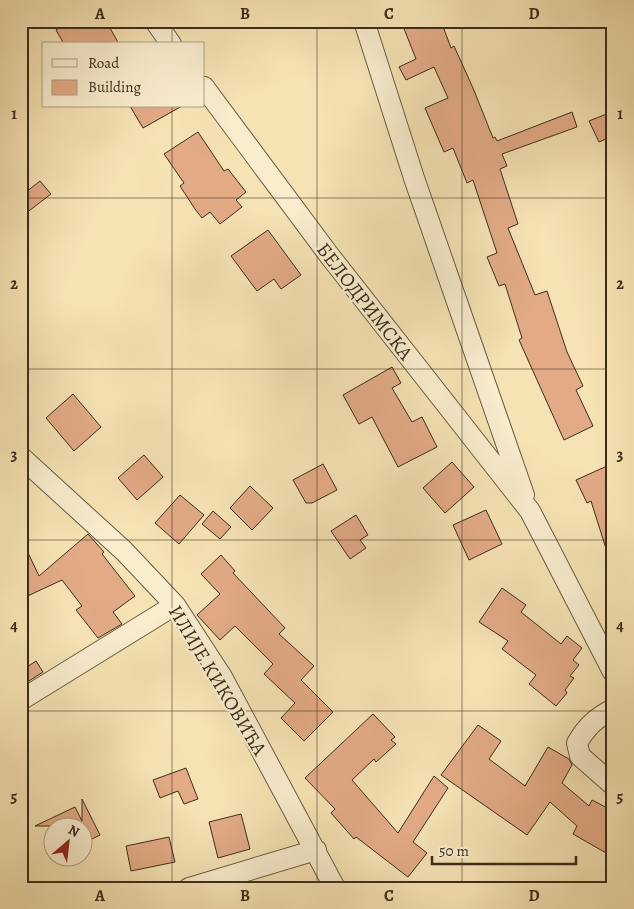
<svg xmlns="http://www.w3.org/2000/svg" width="634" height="909" font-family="Alegreya,serif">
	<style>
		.building { fill: #e2ab86; stroke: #3c2d1c }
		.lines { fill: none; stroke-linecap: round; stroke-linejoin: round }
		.minor-casing { stroke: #6a5a42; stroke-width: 22 }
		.minor { stroke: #f9edce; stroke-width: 20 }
		.grid { fill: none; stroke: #3c2d1c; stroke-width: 1; stroke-opacity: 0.55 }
		.labels { text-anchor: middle; stroke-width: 4.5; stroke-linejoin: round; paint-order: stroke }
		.street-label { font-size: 20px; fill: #3c2d1c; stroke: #f9edce }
		.neatline { fill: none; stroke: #3c2d1c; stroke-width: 2 }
		.grid-label { font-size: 16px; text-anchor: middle; font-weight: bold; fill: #3c2d1c }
	</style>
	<rect width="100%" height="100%" fill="#f6e3b4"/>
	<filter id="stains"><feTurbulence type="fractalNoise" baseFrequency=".004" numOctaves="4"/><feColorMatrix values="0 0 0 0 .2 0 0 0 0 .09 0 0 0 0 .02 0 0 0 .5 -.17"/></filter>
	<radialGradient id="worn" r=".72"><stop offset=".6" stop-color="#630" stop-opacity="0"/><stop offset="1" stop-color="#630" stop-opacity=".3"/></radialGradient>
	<path class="building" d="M71,21h35l13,23h-55l-8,-14z
		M401,21h40l10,27 3,-2 19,42 20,50 2,-1 2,4 75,-29 5,15 -75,27 5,12 -7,3 18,55 -10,4 27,67 12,-4 20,61 16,34 -7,4 17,36 -29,14 -45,-100 3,-2 -17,-54 -6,2 -12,-29 10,-4 -24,-73 -6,3 -14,-35 -9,4 -19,-44 23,-10 -14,-31 -28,13 -7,-13 17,-8z
		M130,106h52l-39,22z
		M609,113l4,9v14l-14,6 -10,-21z
		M198,132l26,39 4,-2 18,23 -10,8 6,7 -22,17 -10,-12 -8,6 -7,-9 -15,-23 4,-3 -20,-29z
		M40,181l11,13 -30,23v-21z
		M268,230l33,45 -20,14 -7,-10 -17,12 -26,-35z
		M392,367l9,16 -9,5 20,34 10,-5 15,30 -39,20 -26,-50 -13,7 -16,-29z
		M73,394l28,33 -27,24 -28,-33z
		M144,455l19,22 -26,23 -19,-22z
		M452,462l22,25 -29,26 -22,-25z
		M323,464l14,26 -25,13h-6l-13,-23z
		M607,466l6,13v79h-4l-18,-57 -4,2 -11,-23z
		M250,486l23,22 -21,22 -22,-22z
		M180,495l24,20 -25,29 -24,-21z
		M486,510l16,34 -33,16 -16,-35z
		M213,511l18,16 -11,12 -18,-15z
		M356,515l12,20 -8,5 6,8 -16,11 -19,-28z
		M88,534l16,18 -2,2 33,42 -22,16 9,12 -24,14 -22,-28 6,-4 -20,-26 -41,19v-61l18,38z
		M221,555l14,16 -2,2 52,55 -6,6 35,32 -13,14 32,32 -29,29 -23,-23 14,-15 -31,-29 9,-10 -38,-38 -15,14 -23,-25 23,-21 -19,-20z
		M502,588l24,17 -5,7 40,32 6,-8 15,12 -9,12 6,5 -9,11 4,2 -9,12 2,3 -11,13 -27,-22 7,-9 -34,-26 6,-8 -29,-19z
		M36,661l7,11 -22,14v-15z
		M373,714l22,23 -4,3 5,4 -20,18 -2,-3 -22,21 46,53 36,-57 14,12 -35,54 14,11 -19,24 -52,-40 -2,2 -23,-26 4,-4 -30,-31z
		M478,725l23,16 -12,18 36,27 23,-39 21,12 3,6 -10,18 27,23 3,-6 21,11v46l-40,-23 4,-8 -27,-24 -23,33 -86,-60z
		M186,768l12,31 -14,5 -6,-13 -18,7 -7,-18z
		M82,799l18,36 -18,9v-18h-47l40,-19 7,14z
		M241,814l9,35 -32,9 -9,-36z
		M169,837l6,25 -44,9 -5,-25z"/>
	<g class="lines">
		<defs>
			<path id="minor" d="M155,21l16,23
				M364,21l50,157 110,317
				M204,87l125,168 201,256 83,161
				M21,457l103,94 51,54 47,72 113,211
				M21,700l154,-95
				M613,709c-17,9 -26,17 -36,34l3,13 33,29
				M189,888l127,-38"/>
		</defs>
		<use href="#minor" class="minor-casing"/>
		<use href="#minor" class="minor"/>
	</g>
	<path class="grid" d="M172,21v23M317,21v867M462,21v867M172,106v782M21,198h592M21,369h592M21,540h592M21,711h592"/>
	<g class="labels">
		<g class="street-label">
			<text transform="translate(365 301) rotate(52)" y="7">БЕЛОДРИМСКА</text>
			<text transform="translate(218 680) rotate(59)" y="7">ИЛИЈЕ КИКОВИЋА</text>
		</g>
	</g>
	<rect width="634" height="909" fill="none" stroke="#f6e3b4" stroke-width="55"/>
	<rect x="42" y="42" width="162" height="65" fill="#f9edce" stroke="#ada087"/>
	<rect x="52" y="59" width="25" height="8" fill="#f9edce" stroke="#ada087"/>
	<text x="88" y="68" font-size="15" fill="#3c2d1c">Road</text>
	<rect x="52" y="80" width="25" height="15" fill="#e2ab86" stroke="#ada087"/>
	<text x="88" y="92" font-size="15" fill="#3c2d1c">Building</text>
	<g transform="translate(68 842) rotate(28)"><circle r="24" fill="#f9edce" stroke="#ada087"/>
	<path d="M0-4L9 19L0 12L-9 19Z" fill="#8f2418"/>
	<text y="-8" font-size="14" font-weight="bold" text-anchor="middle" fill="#3c2d1c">N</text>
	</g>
	<path d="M432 856v8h144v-8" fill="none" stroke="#3c2d1c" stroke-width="2.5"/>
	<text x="439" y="856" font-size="15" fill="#3c2d1c" stroke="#f9edce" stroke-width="4" paint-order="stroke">50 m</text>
	<rect x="28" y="28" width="578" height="854" class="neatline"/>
	<g class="grid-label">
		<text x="100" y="19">A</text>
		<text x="245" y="19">B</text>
		<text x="389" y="19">C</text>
		<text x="534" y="19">D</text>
		<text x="14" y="119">1</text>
		<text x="620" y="119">1</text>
		<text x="14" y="289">2</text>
		<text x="620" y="289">2</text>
		<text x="14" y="460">3</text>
		<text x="620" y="460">3</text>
		<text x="14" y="631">4</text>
		<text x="620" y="631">4</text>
		<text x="14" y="802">5</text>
		<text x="620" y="802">5</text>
		<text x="100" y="901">A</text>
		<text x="245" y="901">B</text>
		<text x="389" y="901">C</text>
		<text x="534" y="901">D</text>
	</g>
	<rect width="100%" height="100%" filter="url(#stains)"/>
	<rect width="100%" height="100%" fill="url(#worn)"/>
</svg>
